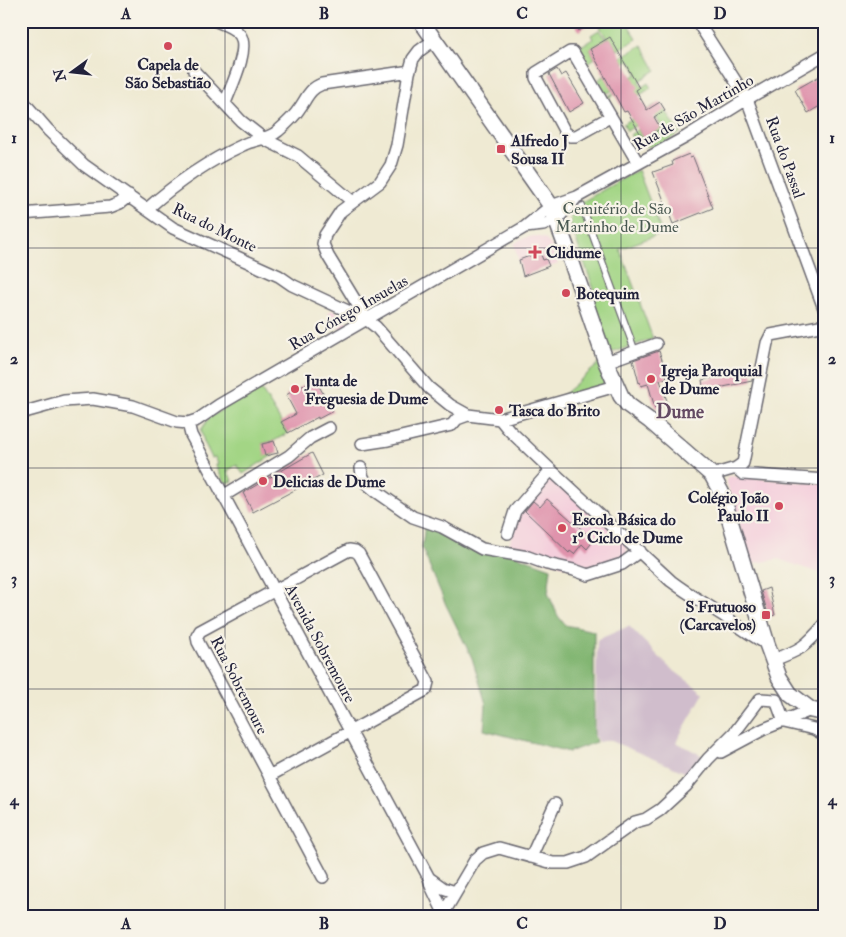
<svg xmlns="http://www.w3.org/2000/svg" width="846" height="937" font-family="'IM FELL Double Pica',serif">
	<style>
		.built { fill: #f4cfdc }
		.industrial { fill: #d0bdcc }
		.green { fill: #a3d585; stroke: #627c60 }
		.forest { fill: #82b672; stroke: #526c56 }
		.building { fill: #df93ac }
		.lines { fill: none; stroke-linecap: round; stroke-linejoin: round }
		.service-casing { stroke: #6a6870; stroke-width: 8 }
		.minor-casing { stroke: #6a6870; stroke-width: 14 }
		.tertiary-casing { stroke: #6a6870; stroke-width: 18 }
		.service { stroke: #fff; stroke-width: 5.5 }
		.minor { stroke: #fff; stroke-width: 11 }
		.tertiary { stroke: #fff; stroke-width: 15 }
		.grid { fill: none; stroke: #22223b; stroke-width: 1; stroke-opacity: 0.55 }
		.poi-dot { fill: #d1495b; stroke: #f7f3e8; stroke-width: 2 }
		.labels { text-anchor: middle; stroke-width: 4.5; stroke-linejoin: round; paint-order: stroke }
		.poi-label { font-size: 16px; font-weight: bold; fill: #22223b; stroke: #f7f3e8; text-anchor: start }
		.street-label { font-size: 16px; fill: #22223b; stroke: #f7f3e8 }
		.park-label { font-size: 16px; fill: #495851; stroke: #f7f3e8 }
		.quarter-label { font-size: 19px; font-weight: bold; fill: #644a63; stroke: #f7f3e8 }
		.neatline { fill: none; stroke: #22223b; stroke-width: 2 }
		.grid-label { font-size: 16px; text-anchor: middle; font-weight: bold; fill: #22223b }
	</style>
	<rect width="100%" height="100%" fill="#f7f3e8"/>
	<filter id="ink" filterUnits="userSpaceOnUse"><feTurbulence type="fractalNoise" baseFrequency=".02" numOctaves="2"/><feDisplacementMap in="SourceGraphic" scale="10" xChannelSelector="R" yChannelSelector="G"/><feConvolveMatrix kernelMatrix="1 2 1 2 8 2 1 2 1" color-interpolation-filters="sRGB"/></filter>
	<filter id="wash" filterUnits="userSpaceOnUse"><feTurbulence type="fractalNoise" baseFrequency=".0096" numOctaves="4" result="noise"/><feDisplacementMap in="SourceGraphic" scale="20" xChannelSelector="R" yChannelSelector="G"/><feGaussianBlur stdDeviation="1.12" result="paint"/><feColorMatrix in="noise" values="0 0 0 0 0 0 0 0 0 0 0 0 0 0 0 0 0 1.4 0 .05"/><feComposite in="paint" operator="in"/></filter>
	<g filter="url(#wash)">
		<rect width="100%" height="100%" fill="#efead3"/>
		<path class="built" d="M534,236l10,2 7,7 7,19 -35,12 -9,-32 7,-5z
			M332,310l11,6 7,10 -8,4 -14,-17z
			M728,476l97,8v91l-47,-16 -27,5 -25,-84z
			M551,477l76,67v12l-9,6 -30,10 -81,-21 12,-39z"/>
		<path class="industrial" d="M629,626l40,41 35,26 -28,49 27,14 -14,18 -80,-34 -11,2 -3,-6 2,-96z"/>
		<path class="green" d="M603,21h23l11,18 -19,11 -8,-12 -3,1 -7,-12 5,-3z
			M599,30l7,10 -16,9 5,9 -7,5 -9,-16 14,-8 -2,-4z
			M642,45l14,25 -17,11 3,6 6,-4 3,5 -13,8 -7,-11 -23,13 -1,-1 18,-11 -2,-4 14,-8 -7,-14 -6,3 -3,-6z
			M604,76l18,9 -16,9 -8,-14z
			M655,105l10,5 15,23c-20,12 -32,22 -50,2l8,-6 5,11 19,-12 -8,-15 -27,18 -4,-7z
			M638,170l24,63 -42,16 33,90 -42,14 -21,-59 5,-2 -23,-63c-3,-12 0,-20 10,-27z
			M600,363l6,26 -55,16z
			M259,386l29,47 -14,8 -12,3 14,9 -33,21 -6,-9 -10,6 6,10 -6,2 -4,-3 -7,-15 2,-1 -3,-7 -3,1 -8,-16 -3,-12 8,-12z"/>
		<path class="forest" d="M425,523l126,45 -3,25 10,23 7,9 29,6v105l2,6 -27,10 -85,-22 2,-26 -14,-46 -26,-53 -24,-57z"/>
		<g id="blocks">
			<path class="building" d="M574,21h19l-14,10z
				M610,37l29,51 -3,2 11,20 13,-8 5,8 -11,7 7,12 -18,9 -16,-27 -3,1 -34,-63z
				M557,69l4,7 5,-3 18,30 -15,9 -20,-38z
				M825,73v30l-17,10 -13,-23z
				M689,154l1,4 3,-1 20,51 -40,16 -20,-52 20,-7 -1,-4z
				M540,252l3,8 3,-1 3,7 -26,10 -4,-16z
				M659,351l8,23h-1l1,4 -7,2 8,24 -13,4 -7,-24 -7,2 -1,-4 -1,1 -6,-23z
				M753,369l-1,12 -48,10 -2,-11z
				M315,379l18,32 -15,8v-2l-30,16 -7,-11 15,-8 -10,-19z
				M274,441l4,12 -13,3 -3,-12z
				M312,453l11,22 -70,37 -10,-19z
				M547,499l47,41 -7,9 -5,-5 -8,10 -4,-3 -1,2 -44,-42 8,-10 7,6z
				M769,588l6,27 -6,2 -8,-26z"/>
		</g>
	</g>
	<g filter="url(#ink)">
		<use href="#blocks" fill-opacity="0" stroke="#6a6870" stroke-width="1"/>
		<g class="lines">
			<defs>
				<path id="service" d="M582,206l53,145"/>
				<path id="minor" d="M216,21c8,3 19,7 24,14 10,14 -9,52 -15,68
					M697,21l50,78 78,212
					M822,21l3,5
					M194,71l47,50 23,18 34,17 55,46
					M21,99l27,31 36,35 89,63 106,48 13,9 75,35 9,7 53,61 21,17 18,10 32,4 116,-33
					M610,117l-34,19h-6l-5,-4 -29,-54v-5l34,-21h3l65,111
					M147,209c29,-26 61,-48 96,-64 11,-6 25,-5 35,-14 7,-6 16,-14 21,-22 8,-11 10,-20 23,-25l82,-12 5,1
					M21,214l89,-7 10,-4 9,-7
					M525,227l18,-2 13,-5 19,-21
					M367,320l-39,-64 -5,-12 2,-9 16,-24 39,-29 11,-17 6,-20 12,-72 4,-14 6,-8 15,-11
					M606,362l50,-18
					M21,413l43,-12 29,-2 40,7 44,16 11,1 9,-3 22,-15 306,-178 26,-21 26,-9 109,-60 61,-38 78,-45
					M500,419l9,11 42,40 120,111c17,13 35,23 53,35 14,10 27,19 43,28
					M188,423l3,12 238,443 2,8 13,27
					M362,444l26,-4 64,-15 5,-6 11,-4
					M361,468l1,7 4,8 11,9 36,25 29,10 40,22 46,8 19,7 27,6 14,5 34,-11 18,-13
					M736,468l7,6 82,6
					M712,475l24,-7 7,-5 24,-120 4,-8 54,-10
					M223,496l66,-40 21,-18 19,-10
					M508,533l7,-22 36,-41
					M773,660c28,-10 32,-13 52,-36
					M721,752l43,-23 47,-19
					M269,776l157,-86 2,-8 -69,-128 -4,-3 -6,-1 -149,81 -3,5 1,6 125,235
					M531,857l24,-53
					M429,878l14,10 12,4
					M442,916l33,-56 8,-7 16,-5 54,15h15l18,-6 49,-35 11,-3 14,-9 26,-24 22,-27 27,-27 25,-33 16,1 8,22 30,7 11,6"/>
				<path id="tertiary" d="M421,21l130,185 16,43 39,113 15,34 7,9 22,16 62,54 10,19 45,150 12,33 11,17 21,16 14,3"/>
			</defs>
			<use href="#service" class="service-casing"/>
			<use href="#minor" class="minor-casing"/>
			<use href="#tertiary" class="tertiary-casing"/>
			<use href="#service" class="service"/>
			<use href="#minor" class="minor"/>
			<use href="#tertiary" class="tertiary"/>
		</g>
	</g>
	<path class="grid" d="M225,21v895M423,21v895M621,21v895M21,248h804M21,468h804M21,689h804"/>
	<g class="poi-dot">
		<circle cx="168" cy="46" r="5"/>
		<rect x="496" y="144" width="10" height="10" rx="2.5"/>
		<path d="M532.5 244.5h5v5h5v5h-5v5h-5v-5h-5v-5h5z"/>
		<circle cx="566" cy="293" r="5"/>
		<circle cx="651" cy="379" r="5"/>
		<circle cx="295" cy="389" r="5"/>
		<circle cx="499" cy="410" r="5"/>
		<circle cx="263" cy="481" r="5"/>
		<circle cx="779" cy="506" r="5"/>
		<circle cx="562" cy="528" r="5"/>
		<rect x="761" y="610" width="10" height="10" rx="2.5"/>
	</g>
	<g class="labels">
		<g class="poi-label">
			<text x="168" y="70" text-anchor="middle">Capela de<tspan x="168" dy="18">São Sebastião</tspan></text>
			<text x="511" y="146">Alfredo J<tspan x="511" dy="18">Sousa II</tspan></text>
			<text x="546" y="258">Clidume</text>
			<text x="576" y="299">Botequim</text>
			<text x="661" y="376">Igreja Paroquial<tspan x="661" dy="18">de Dume</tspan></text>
			<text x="305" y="386">Junta de<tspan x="305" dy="18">Freguesia de Dume</tspan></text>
			<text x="509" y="416">Tasca do Brito</text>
			<text x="273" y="487">Delicias de Dume</text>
			<text x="769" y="503" text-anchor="end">Colégio João<tspan x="769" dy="18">Paulo II</tspan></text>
			<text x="572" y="525">Escola Básica do<tspan x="572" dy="18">1º Ciclo de Dume</tspan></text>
			<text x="756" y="612" text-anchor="end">S Frutuoso<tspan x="756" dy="18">(Carcavelos)</tspan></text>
		</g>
		<g class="street-label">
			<text transform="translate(693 112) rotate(-30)" y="6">Rua de São Martinho</text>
			<text transform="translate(786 157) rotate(70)" y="6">Rua do Passal</text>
			<text transform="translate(215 227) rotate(26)" y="6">Rua do Monte</text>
			<text transform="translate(348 312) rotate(-30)" y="6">Rua Cónego Insuelas</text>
			<text transform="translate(321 643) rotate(62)" y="6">Avenida Sobremoure</text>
			<text transform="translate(240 685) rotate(63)" y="6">Rua Sobremoure</text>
		</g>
		<g class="park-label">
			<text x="617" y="214">Cemitério de São<tspan x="617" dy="18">Martinho de Dume</tspan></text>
		</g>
		<g class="quarter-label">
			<text x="680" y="418">Dume</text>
		</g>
	</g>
	<rect width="846" height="937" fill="none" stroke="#f7f3e8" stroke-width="55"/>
	<g transform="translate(72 72) rotate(255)" stroke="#f7f3e8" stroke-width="4" paint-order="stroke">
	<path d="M0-4L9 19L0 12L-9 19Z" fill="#22223b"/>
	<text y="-8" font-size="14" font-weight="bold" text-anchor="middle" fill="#22223b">N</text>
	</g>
	<rect x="28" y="28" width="790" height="882" class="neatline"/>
	<g class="grid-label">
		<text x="126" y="19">A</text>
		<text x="324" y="19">B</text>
		<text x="522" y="19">C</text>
		<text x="720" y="19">D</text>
		<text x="14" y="143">1</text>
		<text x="832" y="143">1</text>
		<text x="14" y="364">2</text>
		<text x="832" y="364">2</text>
		<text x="14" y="584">3</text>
		<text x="832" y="584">3</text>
		<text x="14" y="805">4</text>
		<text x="832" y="805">4</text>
		<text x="126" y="929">A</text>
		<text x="324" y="929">B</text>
		<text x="522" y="929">C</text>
		<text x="720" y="929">D</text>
	</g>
</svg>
